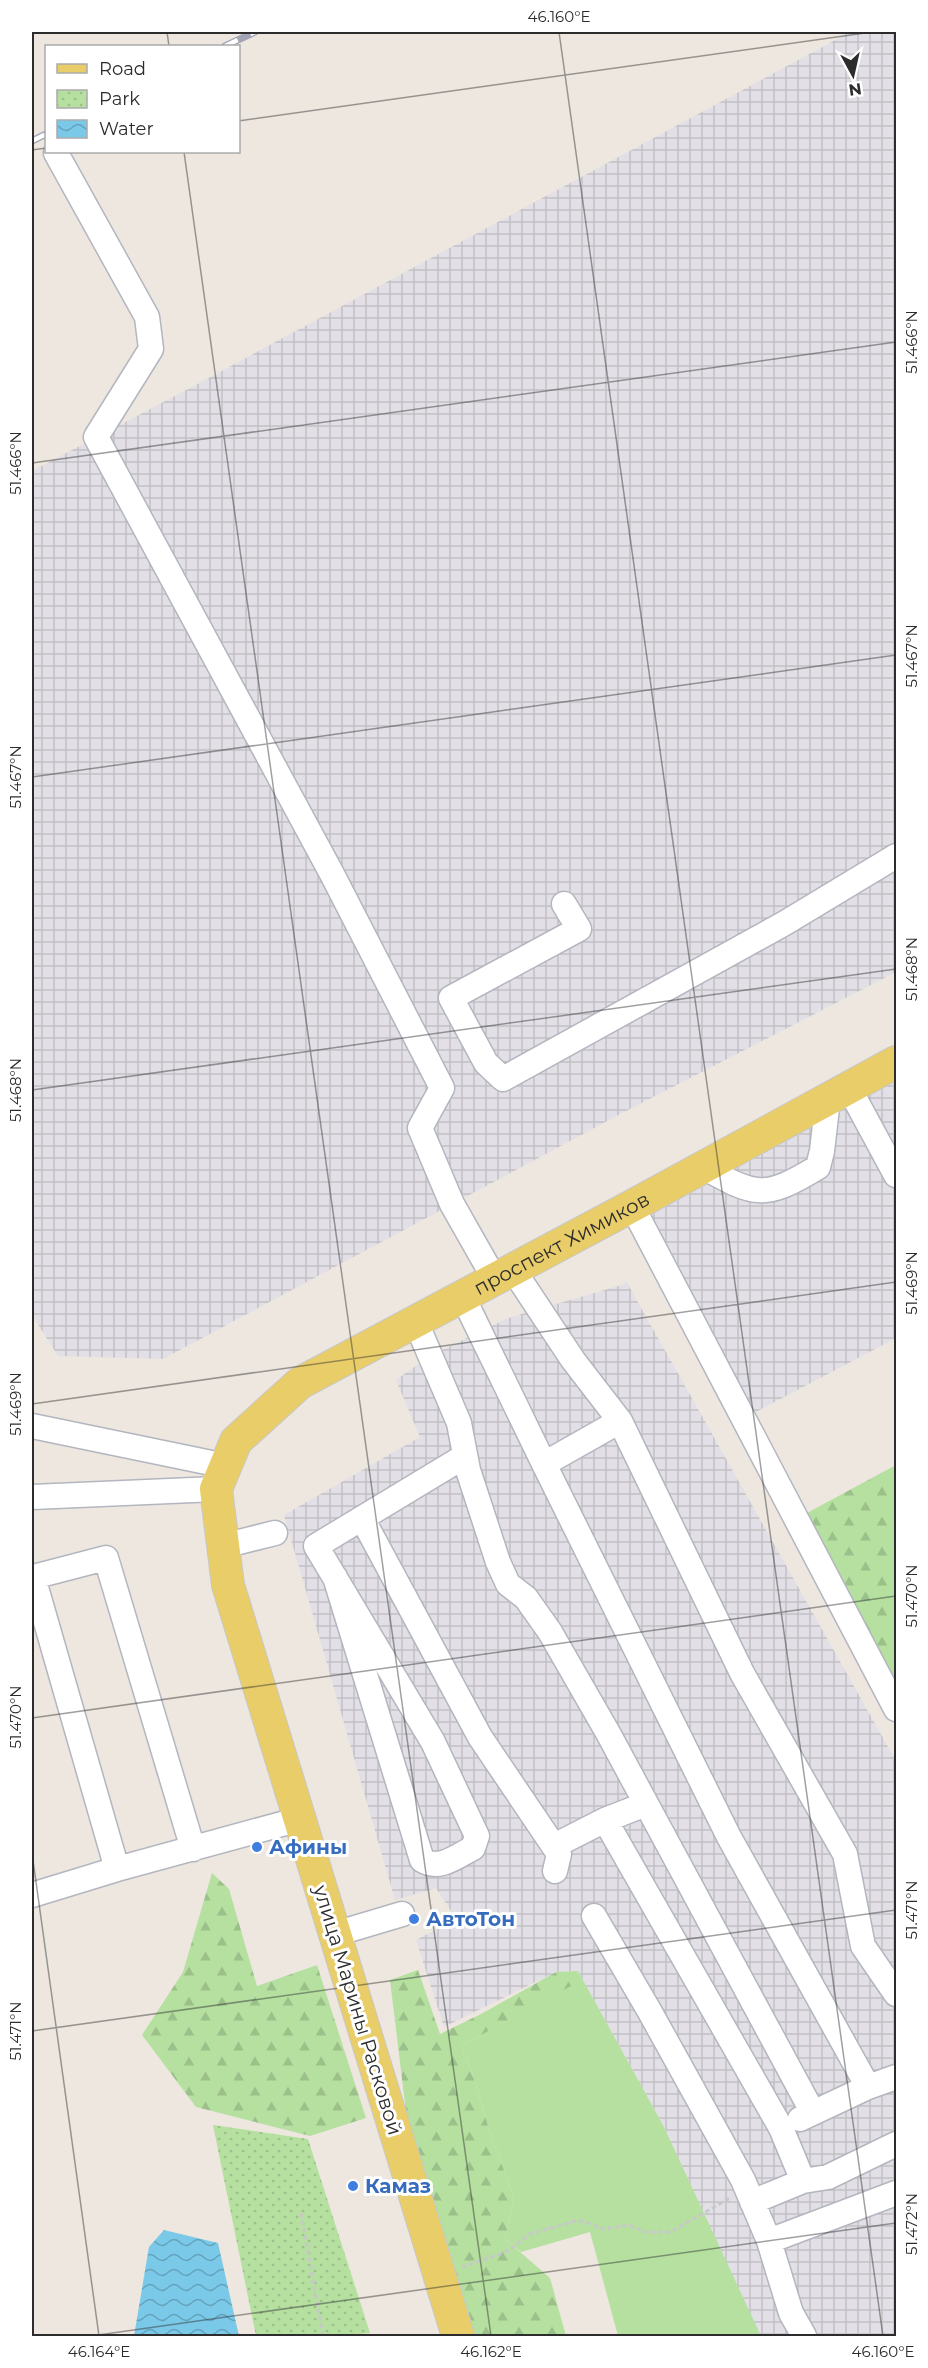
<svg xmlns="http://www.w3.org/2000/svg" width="928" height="2368" font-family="Montserrat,sans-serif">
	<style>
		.industrial { fill: url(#industrial-grid) }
		.grass { fill: #b5e0a0 }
		.forest { fill: url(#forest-firs) }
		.park { fill: url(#park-dots) }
		.water { fill: url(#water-waves) }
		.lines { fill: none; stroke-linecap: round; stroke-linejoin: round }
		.minor-casing { stroke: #b3b6bf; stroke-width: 27 }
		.major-casing { stroke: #c8c8c8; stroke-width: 34 }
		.path { stroke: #c8c8c8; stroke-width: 3; stroke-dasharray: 4.5 3; stroke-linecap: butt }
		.minor { stroke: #fff; stroke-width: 24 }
		.major { stroke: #e9cd69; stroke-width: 32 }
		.rail-casing { stroke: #a3a5b5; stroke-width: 7 }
		.rail { stroke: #fff; stroke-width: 4.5; stroke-dasharray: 14; stroke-linecap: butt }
		.ticks { fill: none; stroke: #2c2c2c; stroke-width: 1.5; stroke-opacity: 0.45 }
		.shop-dot { fill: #3f7fe0; stroke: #fff; stroke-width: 2 }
		.labels { text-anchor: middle; stroke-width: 6; stroke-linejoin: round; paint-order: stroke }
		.street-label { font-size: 20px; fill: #2c2c2c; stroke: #fff }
		.shop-label { font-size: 20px; font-weight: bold; fill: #366cbe; stroke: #fff; text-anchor: start }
		.neatline { fill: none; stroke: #2c2c2c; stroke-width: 2 }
		.ticks-label { font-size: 15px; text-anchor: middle; fill: #2c2c2c }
	</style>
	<defs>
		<pattern id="industrial-grid" width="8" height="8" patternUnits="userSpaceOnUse" patternTransform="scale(1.5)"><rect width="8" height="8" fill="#e2e0e6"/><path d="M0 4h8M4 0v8" fill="none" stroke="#c2c0c5"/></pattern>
		<pattern id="forest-firs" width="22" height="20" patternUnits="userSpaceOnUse" patternTransform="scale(1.5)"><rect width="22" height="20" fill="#b5e0a0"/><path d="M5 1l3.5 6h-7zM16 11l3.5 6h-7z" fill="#9cc08a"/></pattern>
		<pattern id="park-dots" width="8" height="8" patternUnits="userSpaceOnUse" patternTransform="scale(1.5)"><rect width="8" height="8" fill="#b5e0a0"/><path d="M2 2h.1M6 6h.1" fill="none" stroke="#9cc08a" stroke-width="1.8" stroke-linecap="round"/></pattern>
		<pattern id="water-waves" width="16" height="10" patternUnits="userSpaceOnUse" patternTransform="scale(1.5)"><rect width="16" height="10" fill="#7ac9e8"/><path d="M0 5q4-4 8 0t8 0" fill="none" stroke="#64a3bc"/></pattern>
	</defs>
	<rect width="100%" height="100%" fill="#ede7e0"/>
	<path class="industrial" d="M850,32h46v940l-270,139 -463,248 -105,-3 -26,-41v-844l162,-85z
		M896,1081v257l-142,75 -110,-198z
		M626,1281l270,480v575h-136l-96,-209 -86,-156 -22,1 -112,55 -28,-87 40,-21 -20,-31 -41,12 -111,-385 136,-78 -24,-57 32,-23 80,-39 117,-34z"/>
	<path class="grass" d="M578,1971l86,156 97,209h-143l-28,-104 -69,20 -16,-13 9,-41 -25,-69 -17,-57 -11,-26 109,-60z"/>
	<path class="forest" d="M896,1465v217l-89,-169z
		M212,1873l17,16 28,97 60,-21 49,153 -56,18 -114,-29 -54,-72 41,-63z
		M418,1970l22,64 41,-20 75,-42 22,-1 -7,15 -110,60 11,26 17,57 25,69 -9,41 45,39 16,58h-97l-62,-216 -17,-140z"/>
	<path class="park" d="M213,2125l95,14 62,194 -30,3h-84z"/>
	<path class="water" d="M164,2230l54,13 21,93h-105l15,-89z"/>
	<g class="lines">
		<defs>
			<path id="minor" d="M56,153l91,164 4,32 -55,88 236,437 110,214 -22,40 32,76 42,74
				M564,904l15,25 -128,69 35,65 17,16 282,-156 111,-67
				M849,1088l47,87
				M703,1167c53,29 61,33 115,0l4,-16 6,-52
				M632,1206l264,503
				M512,1268l61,92 47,61 122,252 103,181 18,92 33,48
				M462,1295l82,169 76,-43
				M415,1320l44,103 9,47 30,92 10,22 18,14 24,34 58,101 205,380
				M32,1426l194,40
				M544,1464l185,373 139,250
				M32,1497l184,-8
				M362,1518l118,219 79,117 -4,17
				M223,1546l52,-13
				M335,1577l87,283c18,11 35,-4 51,-12l4,-12 -44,-94 -117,-196 149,-90
				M605,1820l176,308 22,53 -51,21
				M554,1846l51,-26 41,-16
				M117,1869l-84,-292 73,-19 87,291
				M32,1895l85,-26 183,-50
				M594,1916l56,96 93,168 26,61 22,72 13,23
				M335,1934l67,-20
				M800,2119l68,-32 28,-10
				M803,2181l25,-4 68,-33
				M769,2241l127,-48"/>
			<g id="major">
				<path id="s1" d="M458,2336l-230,-751 -12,-96 20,-48 64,-58 332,-177 264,-144"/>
			</g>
		</defs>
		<use href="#minor" class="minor-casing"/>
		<use href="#major" class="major-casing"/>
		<path class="path" d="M301,2213l22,123
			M462,2267l44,-15 24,-18 49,-14 25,9 25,-4 16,7h25l60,-34"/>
		<use href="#minor" class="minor"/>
		<use href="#major" class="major"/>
		<defs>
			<path id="rail" d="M225,46l30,-14
				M32,141l14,-7"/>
		</defs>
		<use href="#rail" class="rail-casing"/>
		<use href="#rail" class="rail"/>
	</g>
	<path class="ticks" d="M167,32l2,14M559,32l324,2304M238,121l634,-89M32,150l14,-2M184,152l307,2184M32,463l864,-121M32,777l864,-122M32,1090l864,-121M32,1404l864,-122M32,1718l864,-122M32,1853l67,483M32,2031l864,-121M91,2336l805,-113"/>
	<g class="shop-dot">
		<circle cx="257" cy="1847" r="6"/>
		<circle cx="414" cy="1919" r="6"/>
		<circle cx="353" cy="2186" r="6"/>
	</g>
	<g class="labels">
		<g class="street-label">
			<text dy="7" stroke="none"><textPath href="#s1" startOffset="1317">проспект Химиков</textPath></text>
			<text transform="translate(358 2010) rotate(73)" y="7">улица Марины Расковой</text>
		</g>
		<g class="shop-label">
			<text x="269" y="1854">Афины</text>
			<text x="426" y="1926">АвтоТон</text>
			<text x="365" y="2193">Камаз</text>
		</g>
	</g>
	<rect width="928" height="2368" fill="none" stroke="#ffffff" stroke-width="66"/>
	<rect x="45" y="45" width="195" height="108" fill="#ffffff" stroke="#ababab" stroke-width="1.5"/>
	<rect x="57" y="64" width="30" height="9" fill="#e9cd69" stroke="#ababab" stroke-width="1.5"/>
	<text x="99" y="75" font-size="18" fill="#2c2c2c">Road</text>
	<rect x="57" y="90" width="30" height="18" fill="url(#park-dots)" stroke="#ababab" stroke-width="1.5"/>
	<text x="99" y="105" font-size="18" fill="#2c2c2c">Park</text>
	<rect x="57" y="120" width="30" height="18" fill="url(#water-waves)" stroke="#ababab" stroke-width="1.5"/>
	<text x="99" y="135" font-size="18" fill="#2c2c2c">Water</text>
	<g transform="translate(853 75) rotate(172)" stroke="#ffffff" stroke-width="4.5" paint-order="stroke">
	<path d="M0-4.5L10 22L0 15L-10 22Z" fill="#2c2c2c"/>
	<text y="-9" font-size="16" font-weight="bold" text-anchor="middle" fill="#2c2c2c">N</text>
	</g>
	<rect x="33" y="33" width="862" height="2302" class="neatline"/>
	<g class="ticks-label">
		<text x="559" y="22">46.160°E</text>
		<text transform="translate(912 342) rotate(-90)" y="5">51.466°N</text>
		<text transform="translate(16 463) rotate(-90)" y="5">51.466°N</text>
		<text transform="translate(912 656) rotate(-90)" y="5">51.467°N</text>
		<text transform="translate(16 777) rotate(-90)" y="5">51.467°N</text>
		<text transform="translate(912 969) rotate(-90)" y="5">51.468°N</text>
		<text transform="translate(16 1090) rotate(-90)" y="5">51.468°N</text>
		<text transform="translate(912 1283) rotate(-90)" y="5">51.469°N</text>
		<text transform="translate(16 1404) rotate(-90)" y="5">51.469°N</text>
		<text transform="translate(912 1596) rotate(-90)" y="5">51.470°N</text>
		<text transform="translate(16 1717) rotate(-90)" y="5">51.470°N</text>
		<text transform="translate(912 1910) rotate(-90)" y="5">51.471°N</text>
		<text transform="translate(16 2031) rotate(-90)" y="5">51.471°N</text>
		<text transform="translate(912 2224) rotate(-90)" y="5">51.472°N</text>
		<text x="99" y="2357">46.164°E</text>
		<text x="491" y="2357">46.162°E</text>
		<text x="883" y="2357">46.160°E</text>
	</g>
</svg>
